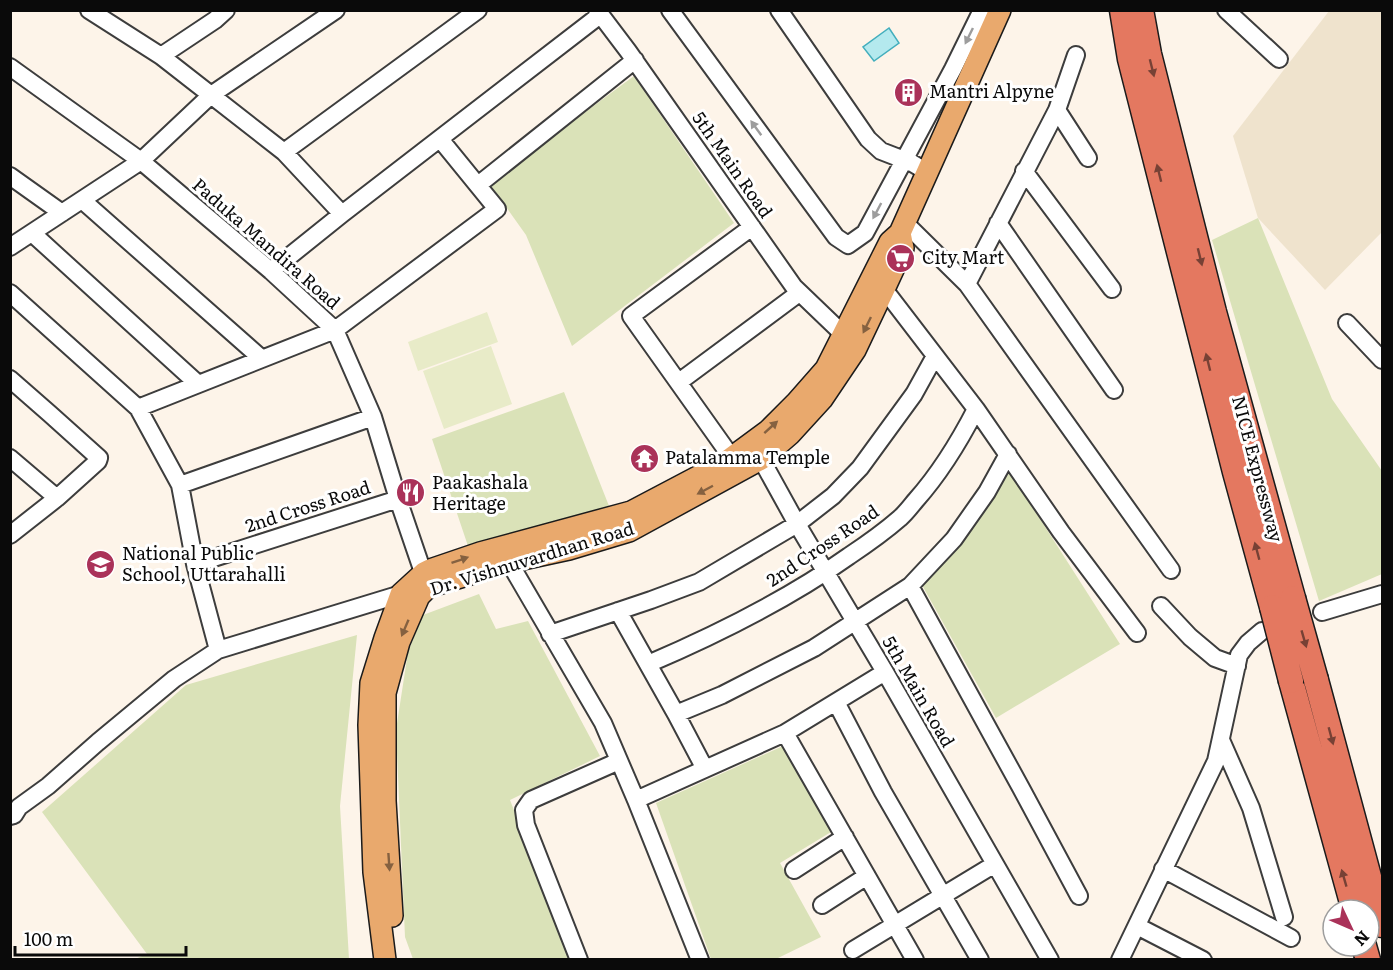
<svg xmlns="http://www.w3.org/2000/svg" width="1393" height="970" font-family="Literata,serif">
	<style>
		.farmland { fill: #efe3cd }
		.green { fill: #dae2b8 }
		.pitch { fill: #e8ebc8 }
		.water { fill: #b4e9ee; stroke: #43aebd; stroke-width: 1.5 }
		.lines { fill: none; stroke-linecap: round; stroke-linejoin: round }
		.minor-casing { stroke: #3d3d3d; stroke-width: 20 }
		.major-casing { stroke: #1b1b1b; stroke-width: 24 }
		.highway-casing { stroke: #1b1b1b; stroke-width: 27 }
		.minor { stroke: #fff; stroke-width: 16 }
		.major { stroke: #e9a96d; stroke-width: 21 }
		.highway { stroke: #e47860; stroke-width: 24 }
		.highway-bridge-casing { stroke: #1b1b1b; stroke-width: 27; stroke-linecap: butt }
		.highway-bridge { stroke: #e47860; stroke-width: 24 }
		.oneway { fill: #9d9d9d }
		.oneway2 { fill: #774135 }
		.oneway3 { fill: #856140 }
		.labels { text-anchor: middle; stroke-width: 6; stroke-linejoin: round; paint-order: stroke }
		.poi-label { font-size: 18px; fill: #0a0a0a; stroke: #fff; text-anchor: start }
		.street-label { font-size: 18px; fill: #0a0a0a; stroke: #fff }
	</style>
	<rect width="100%" height="100%" fill="#fdf4e9"/>
	<path class="farmland" d="M1329,11h53v221l-57,58 -67,-72 -25,-82z"/>
	<path class="green" d="M634,76l100,147 -162,123 -46,-111 -37,-52z
		M1258,218l74,181 50,72v103l-63,27 -107,-361z
		M564,392l45,114 -141,40 -36,-107z
		M1010,472l110,172 -124,74 -74,-133z
		M479,594l17,35 32,-8 72,135 -90,44 62,159h-159l-8,-22 -9,-207 12,-78 15,-37z
		M357,635l-17,171 9,153h-214l12,-5 -105,-142 144,-127z
		M783,746l48,86 -51,31 41,74 -45,22h-65l-55,-156z"/>
	<path class="pitch" d="M487,312l11,30 -80,29 -10,-29z
		M491,346l21,58 -68,25 -21,-58z"/>
	<path class="water" d="M889,28l10,15 -25,18 -11,-14z"/>
	<g class="lines">
		<defs>
			<path id="minor" d="M89,10l72,46 123,96 58,62
				M597,10l31,41 166,236 49,47
				M670,10l166,227 12,8 17,-12 88,-164 29,-59
				M779,10l89,129 13,12 31,12 15,9
				M1226,10l53,49
				M161,56l54,-36 11,-10
				M10,67l131,94 130,110 64,59 38,87 25,82 29,85
				M1057,110l19,-55
				M284,152l194,-142
				M1024,171l88,118
				M10,176l52,37
				M478,185l157,-125
				M82,200l180,159
				M905,223l62,61 90,-174 31,48
				M998,223l116,167
				M32,233l166,151
				M10,247l131,-86 70,-66 125,-85
				M271,271l71,-57 258,-199
				M967,284l204,286
				M884,289l92,120 85,123 76,101
				M10,293l128,115 42,77 15,79 23,86
				M1347,323l35,37
				M10,379l40,35 49,44 -1,3 -41,37 -47,37
				M679,382l120,-89
				M138,408l197,-78 162,-121 -57,-70
				M754,450l7,9 36,65 88,148 165,288
				M10,458l47,40
				M732,458l-101,-142 121,-89
				M180,485l193,-68
				M509,562l94,161 33,77 64,160
				M195,564l203,-65
				M910,586l111,202 58,108
				M1161,606l29,31 25,21 22,8
				M618,611l58,103 29,55
				M1322,612l60,-18
				M550,634l101,-34 48,-18 98,-58 36,-28 27,-28 54,-74 21,-38
				M648,664c70,-30 139,-64 201,-108 18,-12 35,-24 51,-38 6,-5 11,-12 16,-18 24,-27 43,-58 60,-91
				M836,702l47,90 97,168
				M676,714l46,-19 92,-47 96,-62 44,-47 33,-47 21,-38
				M785,733l130,227
				M1221,740l30,68 33,109
				M636,800l149,-67 100,-61
				M10,816l4,-1 5,-8 29,-21 50,-44 76,-63 44,-29 183,-56 8,1
				M1163,869l128,69
				M794,870l51,-33
				M822,905l45,-29
				M1137,926l66,34
				M853,950l142,-86
				M579,960l-53,-135 -2,-15 7,-10 88,-39
				M1120,960l96,-199 23,-106 9,-12 14,-12"/>
			<path id="major" d="M392,916l-7,-115v-108l14,-51 20,-46 9,-9 81,-25 60,-13 60,-18 132,-72 29,-25 32,-35 33,-49 29,-61 19,-41 -3,-15
				M385,960l-11,-88 -5,-147 2,-42 14,-45 16,-44 23,-21 6,-3 50,-17 151,-41 95,-50 42,-31 29,-29 29,-33 64,-127 10,-9 100,-223"/>
			<path id="highway" d="M1122,10l8,49 105,413 37,135
				M1141,10l8,44 65,258 79,286
				M1316,680l66,245
				M1291,681l63,229
				M1364,946l4,14"/>
		</defs>
		<use href="#minor" class="minor-casing"/>
		<use href="#major" class="major-casing"/>
		<use href="#highway" class="highway-casing"/>
		<use href="#minor" class="minor"/>
		<use href="#major" class="major"/>
		<use href="#highway" class="highway"/>
		<defs>
			<path id="highway-bridge" d="M1293,598l23,82
				M1272,607l19,74"/>
		</defs>
		<use href="#highway-bridge" class="highway-bridge-casing"/>
		<use href="#highway-bridge" class="highway-bridge"/>
	</g>
	<defs><path id="oneway-solid" d="M-6-.8H1V-3.2L6.5 0L1 3.2V.8H-6Z" transform="scale(1.5)"/></defs>
	<g class="oneway">
		<use href="#oneway-solid" transform="translate(969 36) rotate(116)"/>
		<use href="#oneway-solid" transform="translate(756 128) rotate(-126)"/>
		<use href="#oneway-solid" transform="translate(877 211) rotate(118)"/>
	</g>
	<g class="oneway2">
		<use href="#oneway-solid" transform="translate(1152 68) rotate(76)"/>
		<use href="#oneway-solid" transform="translate(1159 173) rotate(-104)"/>
		<use href="#oneway-solid" transform="translate(1200 257) rotate(76)"/>
		<use href="#oneway-solid" transform="translate(1208 362) rotate(-104)"/>
		<use href="#oneway-solid" transform="translate(1257 551) rotate(-105)"/>
		<use href="#oneway-solid" transform="translate(1304 639) rotate(74)"/>
		<use href="#oneway-solid" transform="translate(1331 736) rotate(75)"/>
		<use href="#oneway-solid" transform="translate(1344 878) rotate(-106)"/>
	</g>
	<g class="oneway3">
		<use href="#oneway-solid" transform="translate(867 325) rotate(116)"/>
		<use href="#oneway-solid" transform="translate(771 427) rotate(-42)"/>
		<use href="#oneway-solid" transform="translate(705 490) rotate(152)"/>
		<use href="#oneway-solid" transform="translate(460 560) rotate(-19)"/>
		<use href="#oneway-solid" transform="translate(405 628) rotate(113)"/>
		<use href="#oneway-solid" transform="translate(389 862) rotate(86)"/>
	</g>
	<defs>
		<symbol id="building-disc" viewBox="-11 -11 22 22"><circle r="9.5" fill="#aa3259" stroke="#fff"/><path d="M-4-6H4V6H1V3H-1V6H-4ZM-2.5-4.3h1.7v1.8h-1.7ZM.8-4.3h1.7v1.8H.8ZM-2.5-1h1.7V.8h-1.7ZM.8-1h1.7V.8H.8Z" fill="#fff"/></symbol>
		<symbol id="supermarket-disc" viewBox="-11 -11 22 22"><circle r="9.5" fill="#aa3259" stroke="#fff"/><path d="M-6-5.5h2.5l.6 2H6L4.5 2H-2.5L-4.4-4H-6ZM-1.5 3.2a1.3 1.3 0 1 0 .1 0ZM3 3.2a1.3 1.3 0 1 0 .1 0Z" fill="#fff"/></symbol>
		<symbol id="temple-disc" viewBox="-11 -11 22 22"><circle r="9.5" fill="#aa3259" stroke="#fff"/><path d="M0-6L5-2H3V0L6.5 2.5H4V6H1.5V3h-3V6H-4V2.5H-6.5L-3 0V-2H-5Z" fill="#fff"/></symbol>
		<symbol id="restaurant-disc" viewBox="-11 -11 22 22"><circle r="9.5" fill="#aa3259" stroke="#fff"/><path d="M-5-6h1v4h1v-4h1v4h1v-4h1v5L-1.5 .5V6h-2V.5L-5-1ZM5-6V6H3V1.5H1.5Q1.5-4 5-6Z" fill="#fff"/></symbol>
		<symbol id="school-disc" viewBox="-11 -11 22 22"><circle r="9.5" fill="#aa3259" stroke="#fff"/><path d="M0-5L7-2L0 1L-7-2ZM-4 1L0 2.5L4 1V4Q0 6-4 4Z" fill="#fff"/></symbol>
	</defs>
	<g fill-rule="evenodd">
		<use href="#building-disc" x="892" y="76" width="33" height="33"/>
		<use href="#supermarket-disc" x="884" y="242" width="33" height="33"/>
		<use href="#temple-disc" x="628" y="442" width="33" height="33"/>
		<use href="#restaurant-disc" x="394" y="476" width="33" height="33"/>
		<use href="#school-disc" x="84" y="548" width="33" height="33"/>
	</g>
	<g class="labels">
		<g class="poi-label">
			<text x="929" y="98">Mantri Alpyne</text>
			<text x="922" y="264">City Mart</text>
			<text x="665" y="464">Patalamma Temple</text>
			<text x="432" y="489">Paakashala<tspan x="432" dy="21">Heritage</tspan></text>
			<text x="122" y="560">National Public<tspan x="122" dy="21">School, Uttarahalli</tspan></text>
		</g>
		<g class="street-label">
			<text transform="translate(732 165) rotate(55)" y="6">5th Main Road</text>
			<text transform="translate(266 244) rotate(41)" y="6">Paduka Mandira Road</text>
			<text transform="translate(1257 469) rotate(75)" y="6">NICE Expressway</text>
			<text transform="translate(308 507) rotate(-18)" y="6">2nd Cross Road</text>
			<text transform="translate(823 546) rotate(-34)" y="6">2nd Cross Road</text>
			<text transform="translate(532 559) rotate(-17)" y="6">Dr. Vishnuvardhan Road</text>
			<text transform="translate(918 692) rotate(60)" y="6">5th Main Road</text>
		</g>
	</g>
	<rect width="1393" height="970" fill="none" stroke="#0a0a0a" stroke-width="24"/>
	<g transform="translate(1351 928) rotate(134)"><circle r="28" fill="#ffffff" stroke="#9d9d9d" stroke-width="1.5"/>
	<path d="M0-4.5L10 22L0 15L-10 22Z" fill="#aa3259"/>
	<text y="-9" font-size="16" font-weight="bold" text-anchor="middle" fill="#0a0a0a">N</text>
	</g>
	<path d="M15 946v9h171v-9" fill="none" stroke="#0a0a0a" stroke-width="3"/>
	<text x="24" y="946" font-size="18" fill="#0a0a0a" stroke="#ffffff" stroke-width="4.5" paint-order="stroke">100 m</text>
</svg>
